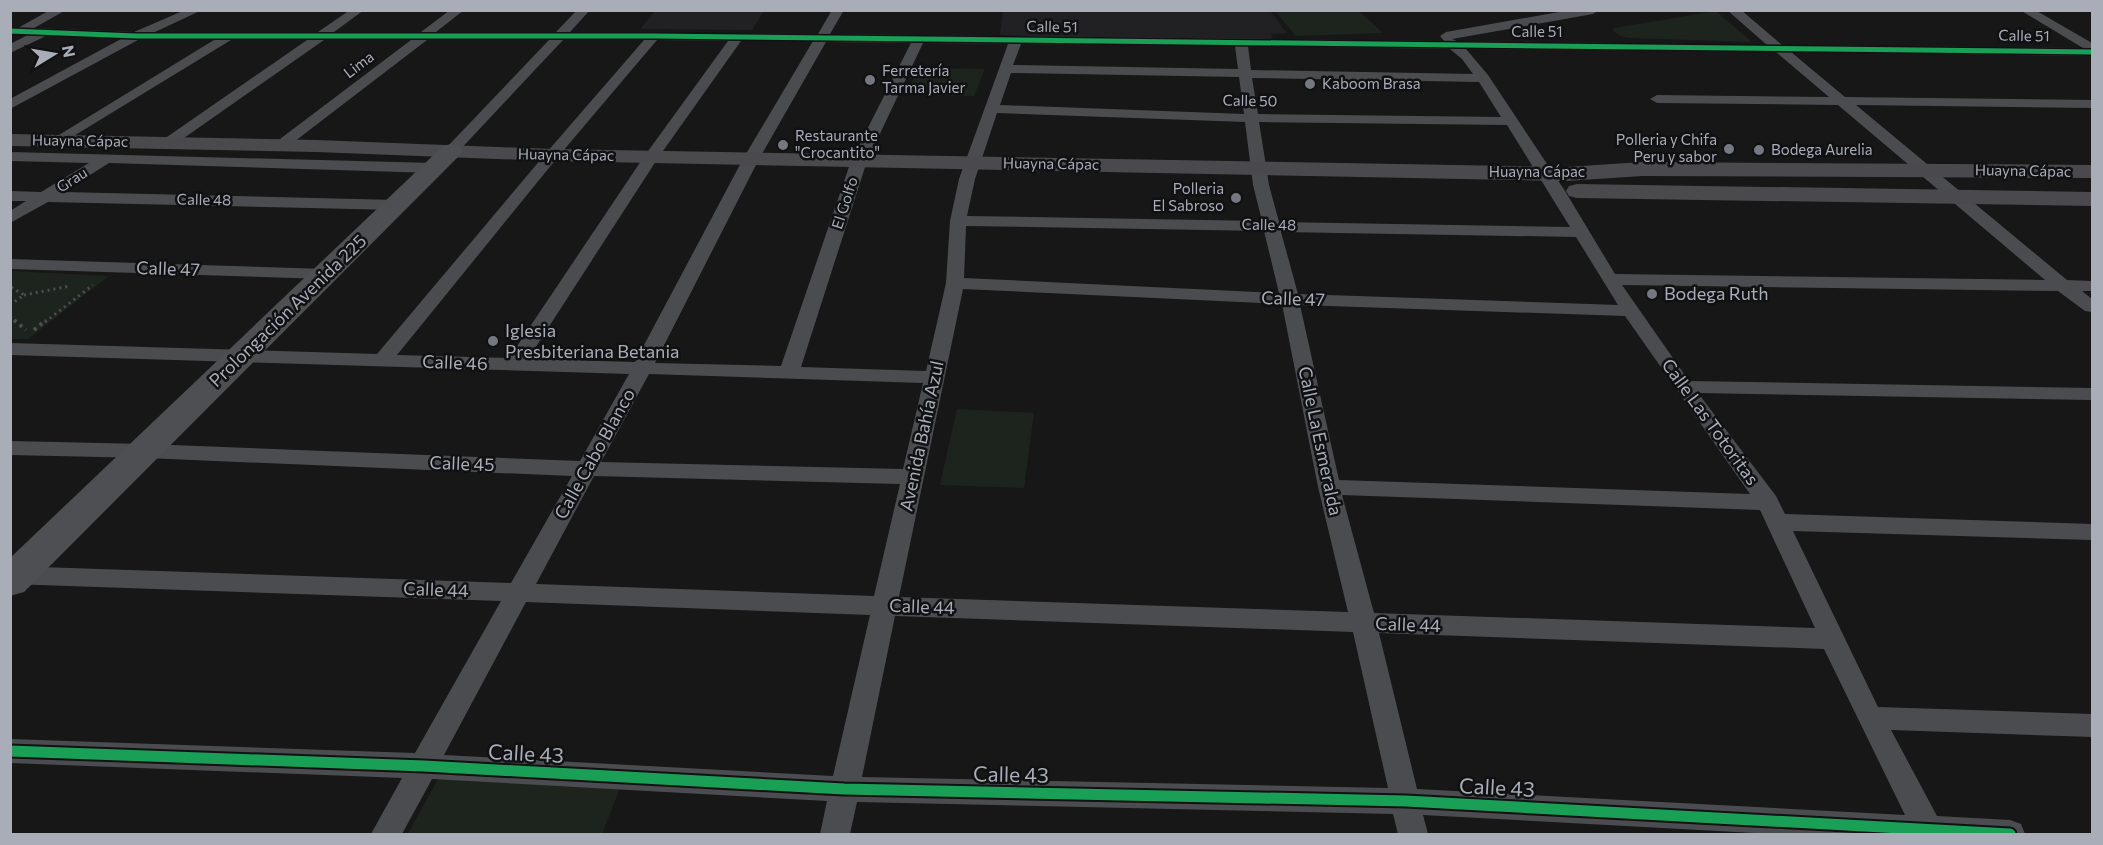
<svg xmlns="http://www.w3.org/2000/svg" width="2103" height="845" font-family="Commissioner,sans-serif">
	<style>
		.built { fill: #212123 }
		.green { fill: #1d241e }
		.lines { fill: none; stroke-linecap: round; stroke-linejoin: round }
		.path-far1 { stroke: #4d4e52; stroke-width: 3; stroke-dasharray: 2 4; stroke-linecap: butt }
		.path { stroke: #4d4e52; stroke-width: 4; stroke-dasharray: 3 4.5; stroke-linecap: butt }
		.street { fill: #4b4c50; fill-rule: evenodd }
		.secondary { fill: #4a4a4e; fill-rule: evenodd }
		.primary { fill: #4d4f52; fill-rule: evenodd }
		.cycleway-far1-casing { stroke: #111113; stroke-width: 8 }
		.cycleway-casing { stroke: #111113; stroke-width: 15 }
		.cycleway-far1 { stroke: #1a9f57; stroke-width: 5 }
		.cycleway { stroke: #1a9f57; stroke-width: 11 }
		.poi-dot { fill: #757880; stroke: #111113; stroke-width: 2 }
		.labels { text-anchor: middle; stroke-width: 5; stroke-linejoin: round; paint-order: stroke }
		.far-street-label { font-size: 15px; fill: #a8adb8; stroke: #111113 }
		.far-poi-label { font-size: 15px; fill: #a8adb8; stroke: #111113; text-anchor: start }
		.street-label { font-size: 18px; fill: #a8adb8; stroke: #111113 }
		.poi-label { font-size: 18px; fill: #a8adb8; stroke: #111113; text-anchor: start }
		.near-street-label { font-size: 21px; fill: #a8adb8; stroke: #111113 }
	</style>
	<rect width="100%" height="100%" fill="#171717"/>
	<path class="built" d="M656,10h108v1l-12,19 -112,-1z
		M1003,10l267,1 17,22 -16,1 2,5 -106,2 -167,-6z"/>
	<path class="green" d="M1275,11h84l24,22 -87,3z
		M1716,11l36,31 -122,-4 -8,-1 -9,-6 1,-3z
		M919,68l66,1 -11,27 -69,-1z
		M11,271l98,5 -81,63h-17z
		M957,409l77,4 -10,75 -84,-3z
		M438,779l182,9 -18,46h-194z"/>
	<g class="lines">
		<path class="path-far1" d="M24,295l46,-9
			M10,305l14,-10 -13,-8
			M10,317l6,5
			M45,322l48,-37"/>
		<path class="path" d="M14,320l12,10
			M34,330l12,-10"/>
		<path class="street" d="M50,10h16l-32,18 100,4 51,-22h17l-47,22h163l32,-22h14l-30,22h87l29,-22h14l-28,22h120l21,-22h13l-20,22 248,2 14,-24h12l-14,24 614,7 -4,-5 6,-4 124,-22h29l-6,4 -141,25 5,2 310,4 -40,-35h14l41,35 301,3 -63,-38h15l57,33v13l-301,-4 54,45 247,3v8l-236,-3 211,175 25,1v10h-10l10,8v13l-7,-1 -27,-20 -436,-6 67,96 403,7v12l-394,-7 78,103 9,18 307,10v16l-299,-9 85,176 214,7v23l-201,-7 46,86 73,4 11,4 4,10h-252l-350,-19 5,19h-30l-5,-20 -536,-12 -7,32h-30l7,-33 -395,-22 -30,55h-31l31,-56 -392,-15v-24l405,14 86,-152 -490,-17 -1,-18 501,17 61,-107 -426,-18 -136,-3v-14l136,3 434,17 49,-87 -619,-19v-12l367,11 170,-202 97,-112h-81l-107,114 -5,1 -7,-4 2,-3 103,-108h-122l-141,108h-10l-2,-3 2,-3 135,-102h-87l-150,105h-10l-2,-3 2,-3 143,-99h-76l-172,105 -7,-4 2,-3 160,-98h-76l-128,69v-10l111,-60 -75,-3 -36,17v-9l18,-9h-18v-8l8,1zM657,40l71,1 -85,117 -134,200 -112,-3 160,-197zM741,41h72l-70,118 -108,203 -107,-3 130,-201zM826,42l85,1 -60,118 -70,205 -126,-3 104,-204zM923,43l85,1 -49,135 -9,42 -4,62 -20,88 -125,-4 66,-206zM1021,44l214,2 3,23 -225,-4zM1248,46l202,3 12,10 11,15 -222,-4zM1466,49l310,3 53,45 -172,-2 -7,4 7,4 181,2 207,175 -430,-6 -50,-83 -77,-116zM1011,73l228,4 5,37 -244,-9zM1252,78l227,4 22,35 -243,-3zM997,113l248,9 8,63 9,36 -295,-5 8,-37zM1259,122l248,3 63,102 -291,-5 -10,-37zM966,226l298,5 15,62 -315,-15zM1281,232l295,5 42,68 -320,-11zM963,289l319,15 36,183 30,125 -449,-15zM1300,305l325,11 125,178 -411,-14zM649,374l274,9 -20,86 -302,-7zM594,476l306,8 -26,112 -338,-12zM1342,495l418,15 55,118 -441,-15zM526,602l344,13 -37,161 -389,-21zM895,616l458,16 35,156 -526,-11zM1379,633l445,16 81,166 -488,-26z
			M10,152l424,11 8,5 -8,5 -325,-10 -46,29 334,8 8,5 -8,5 -349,-8 -38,21v-12l16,-10h-16v-10l31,1 48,-29 -79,-2z
			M10,259l316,10 6,1 3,4 -3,4 -6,1 -316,-10z"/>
		<path class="secondary" d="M10,134l306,6 236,9 1014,18 76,-5 450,3v13l-450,-2 -76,5 -1014,-20 -236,-9 -306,-6z
			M1577,184l515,8v14l-515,-8 -8,-2 -3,-5 3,-5z"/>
		<path class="primary" d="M451,144l8,2 4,5 -4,5 -435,436 -14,4v-38l433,-412z"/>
		<defs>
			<path id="cycleway-far1" d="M10,31l126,5h518l1438,16"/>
			<path id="cycleway" d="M10,751l414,15 420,23 562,12 604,33"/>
		</defs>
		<use href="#cycleway-far1" class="cycleway-far1-casing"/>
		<use href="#cycleway" class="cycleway-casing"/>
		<use href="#cycleway-far1" class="cycleway-far1"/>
		<use href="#cycleway" class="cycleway"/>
	</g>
	<g class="poi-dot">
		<circle cx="870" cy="80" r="6"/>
		<circle cx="1310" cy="84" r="6"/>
		<circle cx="783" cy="145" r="6"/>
		<circle cx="1729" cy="149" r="6"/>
		<circle cx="1759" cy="150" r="6"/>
		<circle cx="1236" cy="198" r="6"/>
		<circle cx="1652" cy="294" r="6"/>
		<circle cx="493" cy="341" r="6"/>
	</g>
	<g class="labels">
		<g class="far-street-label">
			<text transform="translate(1052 27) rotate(1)" y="5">Calle 51</text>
			<text x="1537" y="37">Calle 51</text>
			<text transform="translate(2024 36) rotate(1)" y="5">Calle 51</text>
			<text transform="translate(359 65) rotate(-37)" y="5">Lima</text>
			<text transform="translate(1250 101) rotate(1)" y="5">Calle 50</text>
			<text transform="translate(80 141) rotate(1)" y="5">Huayna Cápac</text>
			<text transform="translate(566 155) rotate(1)" y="5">Huayna Cápac</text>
			<text transform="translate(1051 164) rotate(1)" y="5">Huayna Cápac</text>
			<text transform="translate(2023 171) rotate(1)" y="5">Huayna Cápac</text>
			<text x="1537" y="177">Huayna Cápac</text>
			<text transform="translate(72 180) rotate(-32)" y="5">Grau</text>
			<text transform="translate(204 200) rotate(1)" y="5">Calle 48</text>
			<text transform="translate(845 203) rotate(-72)" y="5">El Golfo</text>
			<text transform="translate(1269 225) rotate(1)" y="5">Calle 48</text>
		</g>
		<g class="far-poi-label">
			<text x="882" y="76">Ferretería<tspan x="882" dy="17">Tarma Javier</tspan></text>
			<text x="1322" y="89">Kaboom Brasa</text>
			<text x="795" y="141">Restaurante<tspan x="795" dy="17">"Crocantito"</tspan></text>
			<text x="1717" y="145" text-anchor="end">Polleria y Chifa<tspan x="1717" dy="17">Peru y sabor</tspan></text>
			<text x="1771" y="155">Bodega Aurelia</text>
			<text x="1224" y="194" text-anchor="end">Polleria<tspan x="1224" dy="17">El Sabroso</tspan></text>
		</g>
		<g class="street-label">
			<text transform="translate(168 269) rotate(2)" y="6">Calle 47</text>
			<text transform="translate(1293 299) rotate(2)" y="6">Calle 47</text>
			<text transform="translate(288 311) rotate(-44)" y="6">Prolongación Avenida 225</text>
			<text transform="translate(455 363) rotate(2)" y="6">Calle 46</text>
			<text transform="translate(1710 422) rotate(54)" y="6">Calle Las Totoritas</text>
			<text transform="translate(922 436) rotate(-78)" y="6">Avenida Bahía Azul</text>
			<text transform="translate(1320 441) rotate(78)" y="6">Calle La Esmeralda</text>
			<text transform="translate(595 454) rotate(-61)" y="6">Calle Cabo Blanco</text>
			<text transform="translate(462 464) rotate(2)" y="6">Calle 45</text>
			<text transform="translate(436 590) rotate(2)" y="6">Calle 44</text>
			<text transform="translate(922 607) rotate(2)" y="6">Calle 44</text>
			<text transform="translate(1408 625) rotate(2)" y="6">Calle 44</text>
		</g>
		<g class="poi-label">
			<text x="1664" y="300">Bodega Ruth</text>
			<text x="505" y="337">Iglesia<tspan x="505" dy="21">Presbiteriana Betania</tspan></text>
		</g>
		<g class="near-street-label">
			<text transform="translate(526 754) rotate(3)" y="7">Calle 43</text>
			<text transform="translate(1011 775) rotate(1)" y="7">Calle 43</text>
			<text transform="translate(1497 788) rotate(3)" y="7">Calle 43</text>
		</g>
	</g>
	<rect width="2103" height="845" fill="none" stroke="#a8adb8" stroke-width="24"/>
	<g transform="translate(54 54) rotate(79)" stroke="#111113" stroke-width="4.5" paint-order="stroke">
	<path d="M0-4.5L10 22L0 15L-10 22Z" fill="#a8adb8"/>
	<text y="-9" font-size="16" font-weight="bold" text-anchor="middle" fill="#a8adb8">N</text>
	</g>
</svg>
